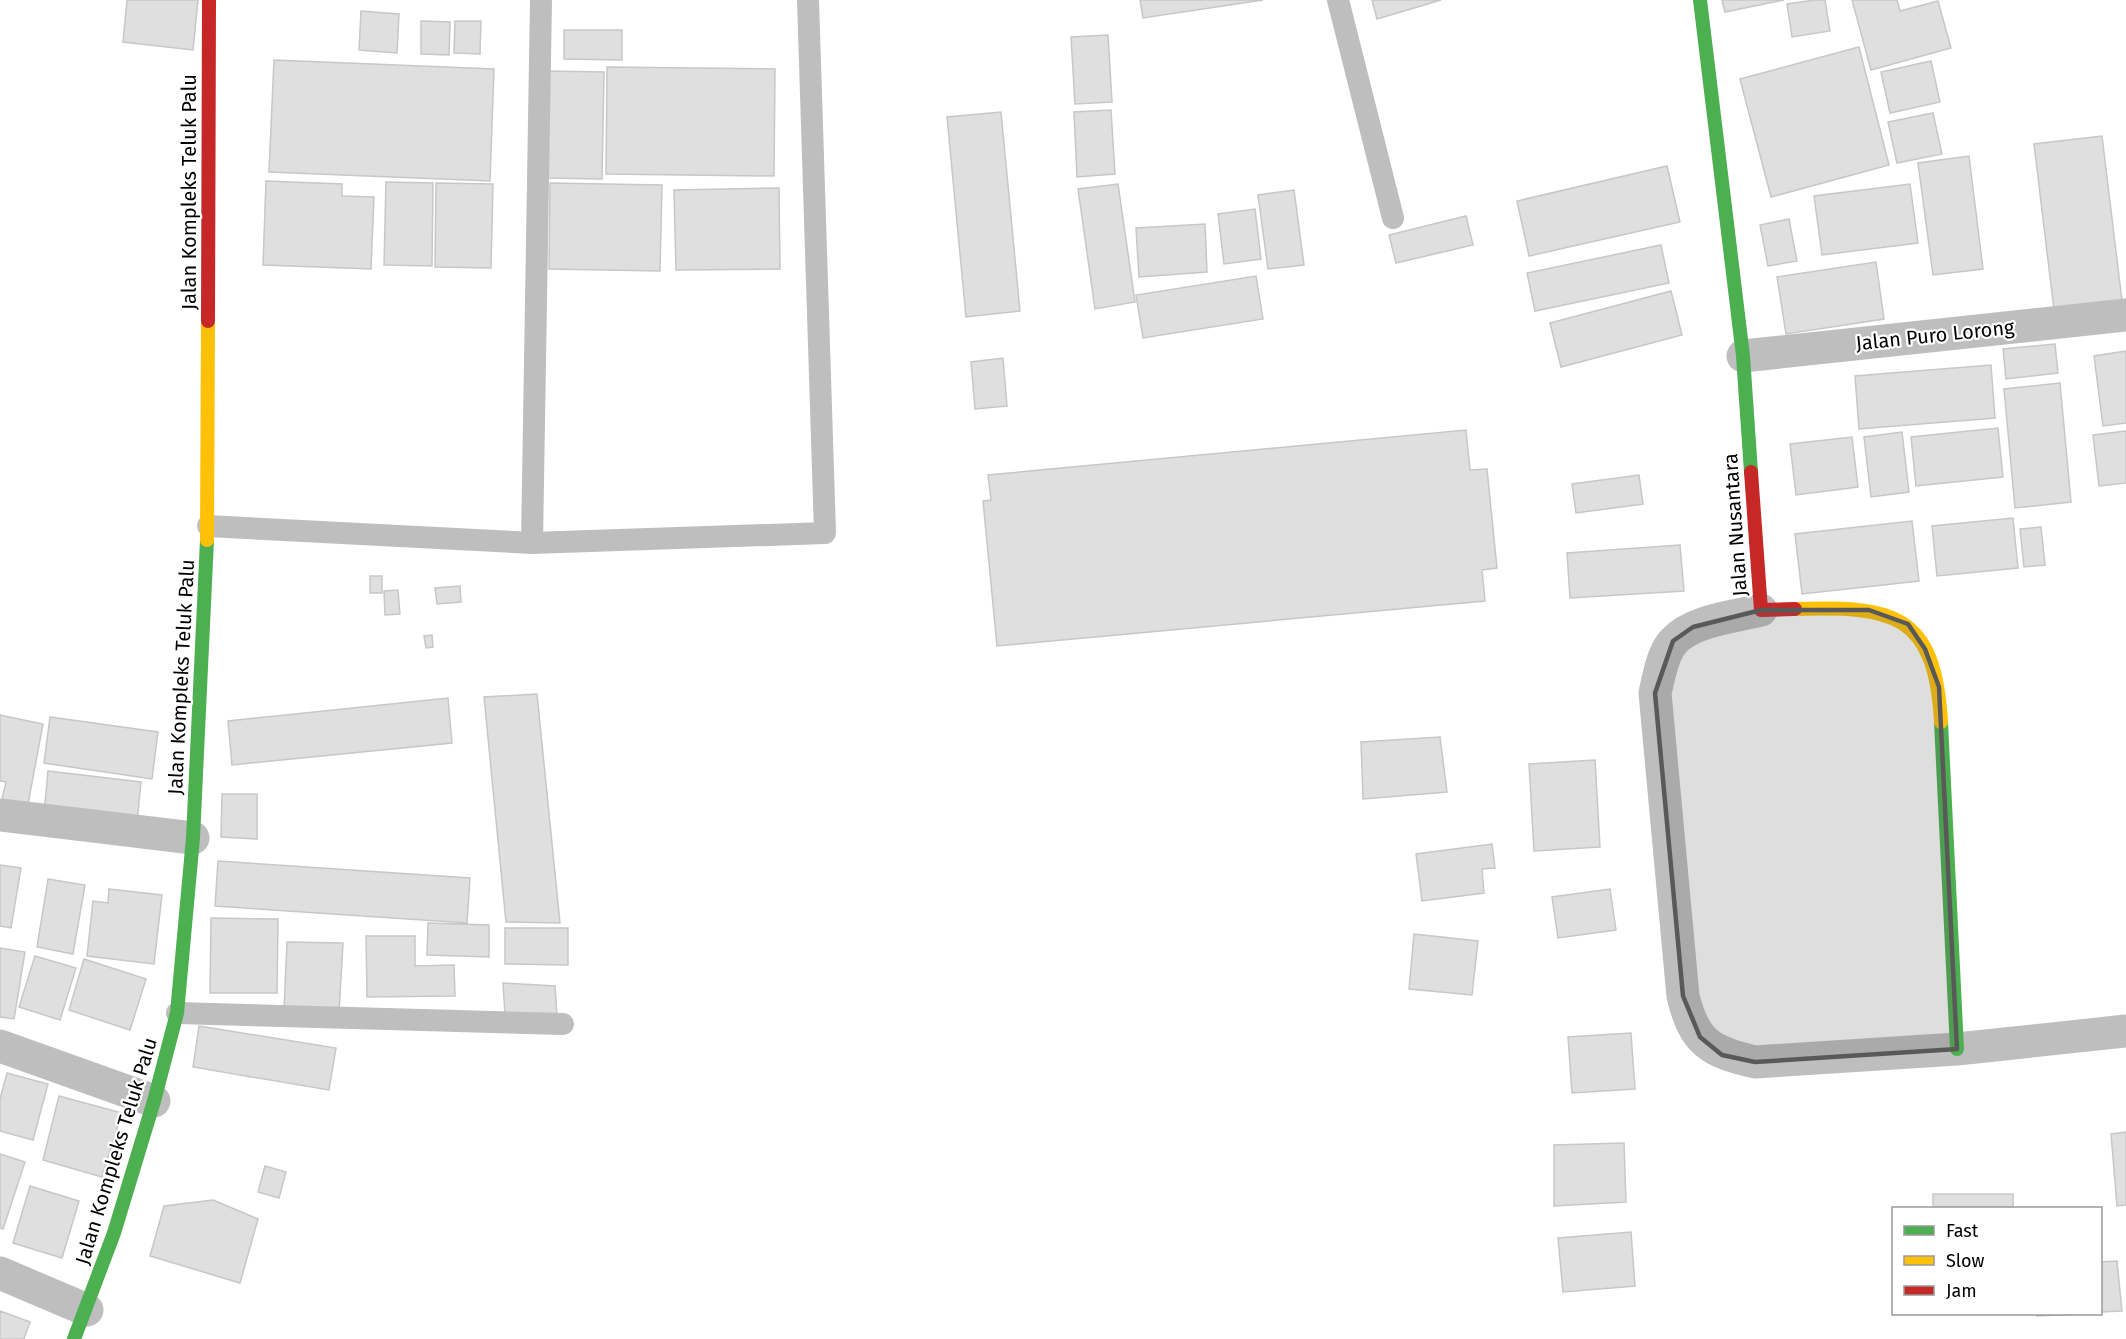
<svg xmlns="http://www.w3.org/2000/svg" width="2126" height="1339" font-family="'Fira Sans',sans-serif">
	<style>
		.building { fill: #dfdfdf; stroke: #c7c7c7; stroke-width: 1.5 }
		.lines { fill: none; stroke-linecap: round; stroke-linejoin: round }
		.lane { stroke: #bebebe; stroke-width: 22 }
		.street { stroke: #bebebe; stroke-width: 33 }
		.fast { stroke: #4caf50; stroke-width: 14 }
		.slow { stroke: #ffc107; stroke-width: 14 }
		.jam { stroke: #c62828; stroke-width: 14 }
		.marked { fill: #595959; fill-opacity: 0.2; stroke: #595959; stroke-width: 4.5; stroke-linejoin: round }
		.labels { text-anchor: middle; stroke-width: 4.5; stroke-linejoin: round; paint-order: stroke }
		.street-label { font-size: 20px; fill: #000; stroke: #fff }
	</style>
	<rect width="100%" height="100%" fill="#fff"/>
	<path class="building" d="M127,0h71l-5,50 -70,-8z
		M1140,0h123l-120,18z
		M1372,0h69l-64,19z
		M1722,0h62l-59,12z
		M1815,0h10l5,31 -38,6 -5,-33z
		M1852,0h45l3,11 38,-10 13,47 -80,22z
		M361,11l38,3 -2,39 -38,-3z
		M421,21l29,1 -1,33 -28,-1z
		M455,21h26l-1,33 -26,-1z
		M564,30h58v30l-58,-1z
		M1108,35l4,67 -37,2 -4,-67z
		M1859,47l30,118 -118,32 -31,-118z
		M274,60l220,9 -4,112 -221,-9z
		M1931,61l9,41 -50,11 -9,-41z
		M607,67l168,2 -1,107 -168,-2z
		M545,71l59,1 -2,107 -58,-1z
		M1111,110l4,64 -38,3 -3,-65z
		M1001,112l19,199 -54,6 -19,-200z
		M1933,113l9,41 -45,9 -9,-41z
		M2102,136l20,165 -68,9 -20,-166z
		M1969,156l14,113 -50,6 -15,-112z
		M1667,166l13,56 -151,34 -12,-55z
		M266,181l76,3v12l32,1 -3,72 -108,-4z
		M386,182l47,1 -1,83 -48,-1z
		M436,183l57,1 -2,84 -56,-1z
		M550,183l112,2 -2,86 -111,-2z
		M1118,184l17,118 -40,7 -17,-120z
		M1910,184l8,59 -96,12 -8,-59z
		M779,188l1,81 -104,1 -2,-80z
		M1294,190l10,75 -36,4 -10,-74z
		M1255,209l6,50 -37,5 -6,-50z
		M1466,216l7,29 -77,18 -7,-28z
		M1789,219l8,42 -29,5 -8,-41z
		M1205,224l2,48 -68,5 -3,-49z
		M1661,245l8,38 -134,28 -8,-38z
		M1876,262l8,57 -98,15 -9,-57z
		M1256,276l7,43 -120,19 -7,-43z
		M1671,291l11,44 -121,32 -11,-44z
		M2055,344l3,29 -52,6 -3,-30z
		M2126,351v72l-23,3 -9,-70z
		M1003,358l4,48 -32,3 -4,-47z
		M1991,365l4,53 -136,11 -4,-53z
		M2060,383l11,119 -56,6 -11,-119z
		M1998,428l5,49 -87,9 -5,-49z
		M1466,430l4,40 17,-1 10,99 -15,2 3,31 -488,45 -14,-145 8,-1 -3,-25z
		M2126,431v52l-27,3 -6,-51z
		M1902,432l7,60 -38,5 -7,-60z
		M1852,437l6,50 -62,8 -6,-51z
		M1639,475l4,29 -67,9 -4,-29z
		M2013,518l5,50 -81,8 -5,-50z
		M1912,521l7,60 -117,13 -7,-60z
		M2041,527l4,38 -21,2 -4,-38z
		M1680,545l4,46 -114,7 -3,-45z
		M370,576h12v17h-12z
		M460,586l1,16 -24,2 -2,-16z
		M398,590l2,24 -15,1 -1,-24z
		M432,635l1,12 -7,1 -2,-12z
		M537,694l23,229 -54,-1 -22,-225z
		M448,698l4,45 -220,22 -4,-44z
		M0,715l43,9 -15,80 -26,-5 4,-17 -6,-1z
		M50,717l108,15 -6,47 -108,-16z
		M1440,737l7,55 -84,7 -2,-57z
		M1595,760l5,87 -66,4 -5,-87z
		M48,771l93,11 -4,41 -93,-9z
		M222,794h35v45l-36,-2z
		M1492,844l3,24 -13,1 2,24 -62,8 -6,-47z
		M218,861l252,17 -3,45 -252,-17z
		M0,865l21,3 -10,60 -11,-2z
		M48,879l37,6 -12,69 -36,-7z
		M109,889l53,6 -8,69 -67,-8 6,-55 15,2z
		M1610,889l6,41 -58,8 -6,-41z
		M211,918l67,1 -1,74h-67z
		M428,923l61,2v32l-62,-2z
		M505,928h63v37l-63,-1z
		M1414,934l64,7 -6,54 -63,-6z
		M366,936h49v30l39,-1 1,31 -88,1z
		M287,942l56,1 -4,70 -55,-2z
		M0,948l25,4 -11,67 -14,-2z
		M35,956l41,12 -16,52 -41,-13z
		M84,959l62,20 -16,51 -61,-20z
		M503,983l52,3 2,31 -52,-2z
		M199,1026l137,22 -7,42 -136,-23z
		M1631,1033l4,56 -63,4 -4,-56z
		M7,1073l41,11 -15,56 -33,-9v-32z
		M59,1096l63,17 -20,64 -59,-17z
		M2126,1132v73l-9,1 -6,-72z
		M1624,1143l2,59 -72,4v-61z
		M0,1154l25,8 -22,67 -3,-1z
		M265,1166l21,6 -7,26 -21,-6z
		M30,1186l49,15 -17,57 -49,-15z
		M1933,1194h80v14h-80z
		M213,1200l45,19 -18,64 -90,-27 14,-50z
		M1631,1232l4,54 -72,6 -5,-54z
		M2117,1261l5,50 -22,1v-50z
		M0,1311l30,11 -6,17h-24z
		M2036,1314h46l-45,2z"/>
	<g class="lines">
		<path class="lane" d="M1338,0l55,218
			M208,526l324,17 293,-10 -17,-533
			M532,543l9,-543
			M177,1013l386,11"/>
		<path class="street" d="M1743,356l383,-41
			M1761,610c-27,7 -68,10 -87,31 -12,12 -15,36 -19,52l28,303c11,46 27,56 72,66l202,-13 169,-18
			M0,815l193,23
			M0,1046l154,55
			M0,1273l87,37"/>
		<path class="fast" d="M1700,0l43,356 8,116
			M1941,722l16,327
			M74,1339l40,-106 40,-132 23,-88 16,-175 14,-298"/>
		<path class="slow" d="M207,540l1,-219
			M1795,609c97,-3 140,3 146,113"/>
		<path class="jam" d="M208,321l1,-321
			M1751,472l10,138 34,-1"/>
	</g>
	<path class="marked" d="M1761,610h108l39,14 17,25 14,38 18,362 -202,13 -33,-7 -22,-18 -17,-41 -28,-303 18,-52 20,-14z"/>
	<g class="labels">
		<g class="street-label">
			<text transform="translate(189 192) rotate(-90)" y="7">Jalan Kompleks Teluk Palu</text>
			<text transform="translate(1935 335) rotate(-6)" y="7">Jalan Puro Lorong</text>
			<text transform="translate(1735 525) rotate(-94)" y="7">Jalan Nusantara</text>
			<text transform="translate(181 677) rotate(-87)" y="7">Jalan Kompleks Teluk Palu</text>
			<text transform="translate(116 1151) rotate(-73)" y="7">Jalan Kompleks Teluk Palu</text>
		</g>
	</g>
	<rect x="1892" y="1207" width="210" height="108" fill="#ffffff" stroke="#999999" stroke-width="1.5"/>
	<rect x="1904" y="1226" width="30" height="9" fill="#4caf50" stroke="#999999" stroke-width="1.5"/>
	<text x="1946" y="1237" font-size="18" fill="#000000">Fast</text>
	<rect x="1904" y="1256" width="30" height="9" fill="#ffc107" stroke="#999999" stroke-width="1.5"/>
	<text x="1946" y="1267" font-size="18" fill="#000000">Slow</text>
	<rect x="1904" y="1286" width="30" height="9" fill="#c62828" stroke="#999999" stroke-width="1.5"/>
	<text x="1946" y="1297" font-size="18" fill="#000000">Jam</text>
</svg>
